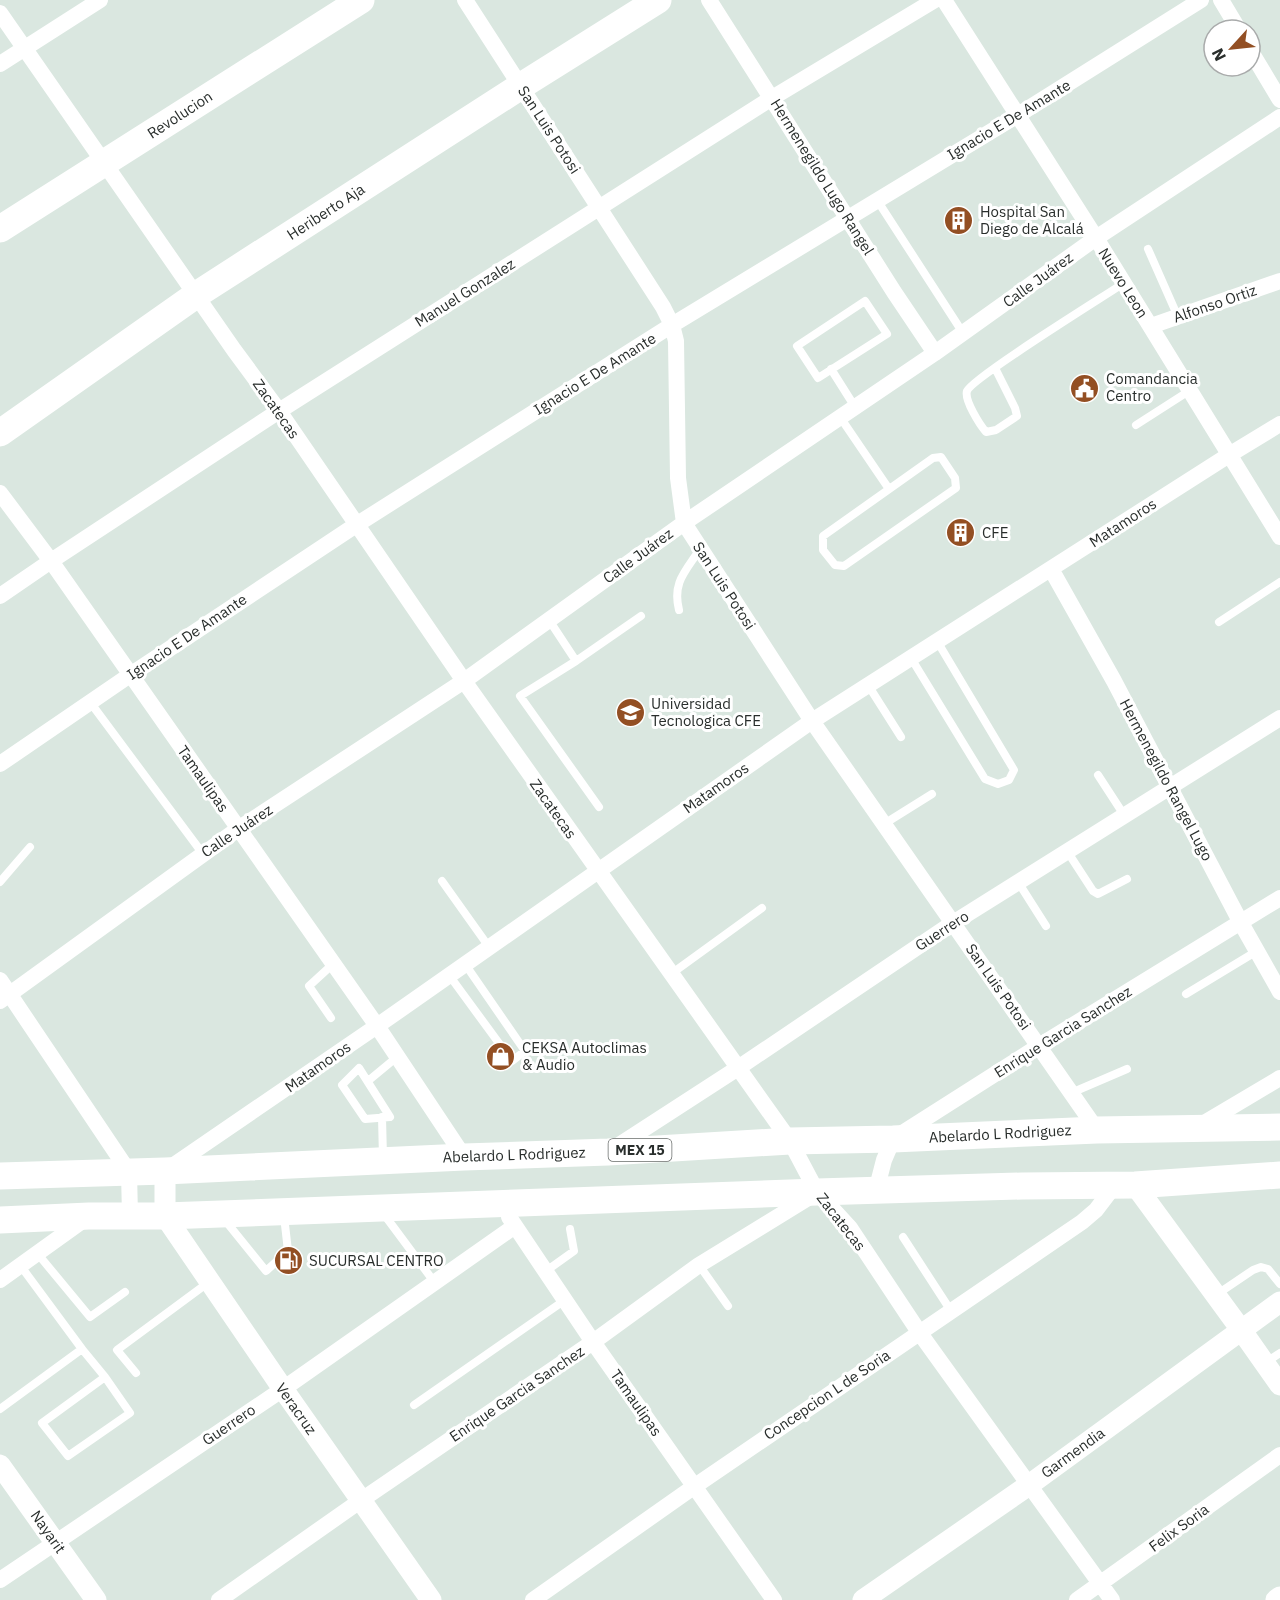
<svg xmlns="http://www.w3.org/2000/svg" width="1280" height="1600" font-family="'IBM Plex Sans',sans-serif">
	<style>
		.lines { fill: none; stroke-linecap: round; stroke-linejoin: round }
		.service { stroke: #fff; stroke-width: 8 }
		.minor { stroke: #fff; stroke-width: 16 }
		.tertiary { stroke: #fff; stroke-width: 21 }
		.primary { stroke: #fff; stroke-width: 27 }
		.labels { text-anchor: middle; stroke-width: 6; stroke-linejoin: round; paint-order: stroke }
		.shield { fill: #fff; stroke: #696d6b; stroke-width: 1.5 }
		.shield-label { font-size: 14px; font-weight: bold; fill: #292e2c }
		.street-label { font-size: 15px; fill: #292e2c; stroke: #fff }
		.poi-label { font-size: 15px; fill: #292e2c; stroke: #fff; text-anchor: start }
	</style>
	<rect width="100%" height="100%" fill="#dae7e0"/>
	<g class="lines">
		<path class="service" d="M877,200l86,133
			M1148,249l30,68
			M865,301l22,33 -69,44 -21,-32z
			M995,368l20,40 2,8 -21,14 -10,2c-6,-7 -22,-32 -19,-41 5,-13 136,-94 157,-108
			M831,369l24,38
			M840,417l49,72
			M1136,425l53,-34
			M941,457l14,21 1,10 -112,78 -9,-1 -12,-15v-14l110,-78z
			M679,610c-7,-28 7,-39 21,-61
			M549,620l27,41
			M1219,622l61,-40
			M911,658l74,121 13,5 11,-4 5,-10 -77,-129
			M868,685l33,52
			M90,702l113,152
			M1098,775l26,40
			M599,807l-79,-111 56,-35 65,-45
			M884,824l48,-30
			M1067,851l26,40 5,3 29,-15
			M442,881l47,66
			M0,882l30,-35
			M1018,882l28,44
			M671,974l91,-66
			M449,975l63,86 13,-10 -60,-87
			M1186,994l71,-43
			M331,1018l-22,-32 24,-22
			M359,1068l31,49 -25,2 -23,-34z
			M368,1081l29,-24
			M1071,1093l56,-24
			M382,1117l1,41
			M383,1213l52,70
			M224,1219l42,52 22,-20 -4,-35
			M903,1237l48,74
			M37,1253l53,64 35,-25
			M699,1265l29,41
			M546,1271l28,-20 -4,-22
			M1216,1295l37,-25 8,-3 7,2 12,15
			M82,1349l23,28 25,36 -62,43 -26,-33 63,-46
			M1265,1363l15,-10
			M136,1373l-19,-23 92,-68
			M414,1405l151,-105
			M0,1409l82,-60 -62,-84"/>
		<path class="minor" d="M465,0l198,307 9,18 4,16 2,137 6,45 128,198 285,409
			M709,0l185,292 41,61
			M944,0l152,238 184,299
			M1221,0l18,30
			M0,13l234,337 45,61 185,270 326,460 27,51 33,36 69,104 193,268
			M1250,50l30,50
			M0,64l100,-64
			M1151,326l129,-45
			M0,493l51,68 326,465 87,131
			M1051,569l63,112 127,242 39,69
			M0,596l51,-35 228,-150 493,-313 163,-98
			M0,764l130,-89 226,-150 316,-200 346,-210 183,-115
			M0,980l129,192 1,44
			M0,1001l238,-172 226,-148 220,-158 251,-170 161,-115 184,-121
			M1201,1125l79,-47
			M613,1149l125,-81 215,-145 327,-205
			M168,1169l209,-143 435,-305 417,-266 51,-31
			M876,1191l8,-31 9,-21 146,-93 241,-148
			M509,1217l84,125 181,258
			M0,1280l85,-61
			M0,1580l283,-191 232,-163
			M219,1600l141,-99 233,-159 106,-77 114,-70
			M533,1600l162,-114 387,-264 14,-12 19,-25
			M1077,1600l203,-145"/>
		<path class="tertiary" d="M165,1171v45l118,173 148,211
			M1135,1185l107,146 38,54
			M0,1465l96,135
			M863,1600l166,-115 251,-183
			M1276,1600l4,-3"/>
		<path class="primary" d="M0,229l361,-229
			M0,433l196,-138 325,-209 137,-86
			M0,1176l165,-5 299,-14 144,-5 182,-11 103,-2 204,-9 183,-3
			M0,1220l89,-4h76l652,-24 205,-6 113,-1 145,-10"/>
	</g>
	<defs>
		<symbol id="building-disc" viewBox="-11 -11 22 22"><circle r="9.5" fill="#934f23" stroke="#fff"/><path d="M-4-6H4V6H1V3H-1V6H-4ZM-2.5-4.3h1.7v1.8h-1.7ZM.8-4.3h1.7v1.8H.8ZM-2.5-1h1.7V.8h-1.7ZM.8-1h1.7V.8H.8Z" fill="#fff"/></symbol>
		<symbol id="civic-disc" viewBox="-11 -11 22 22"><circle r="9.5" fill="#934f23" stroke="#fff"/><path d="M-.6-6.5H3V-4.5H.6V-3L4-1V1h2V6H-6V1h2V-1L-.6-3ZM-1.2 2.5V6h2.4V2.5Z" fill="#fff"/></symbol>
		<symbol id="university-disc" viewBox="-11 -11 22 22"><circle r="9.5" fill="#934f23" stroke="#fff"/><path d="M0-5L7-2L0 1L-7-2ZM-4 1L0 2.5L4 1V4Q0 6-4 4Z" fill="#fff"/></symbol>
		<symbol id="shop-disc" viewBox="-11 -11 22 22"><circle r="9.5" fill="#934f23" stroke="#fff"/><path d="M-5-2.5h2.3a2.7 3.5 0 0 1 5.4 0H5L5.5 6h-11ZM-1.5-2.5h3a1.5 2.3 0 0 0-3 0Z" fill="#fff"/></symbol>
		<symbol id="fuel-disc" viewBox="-11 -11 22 22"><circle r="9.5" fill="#934f23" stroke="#fff"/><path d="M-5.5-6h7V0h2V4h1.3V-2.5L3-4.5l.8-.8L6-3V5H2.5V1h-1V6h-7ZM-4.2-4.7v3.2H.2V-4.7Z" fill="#fff"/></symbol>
	</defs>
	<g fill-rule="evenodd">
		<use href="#building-disc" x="942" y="204" width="33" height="33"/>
		<use href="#civic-disc" x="1068" y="372" width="33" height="33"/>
		<use href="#building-disc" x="944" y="516" width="33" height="33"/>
		<use href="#university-disc" x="614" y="696" width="33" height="33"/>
		<use href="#shop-disc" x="484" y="1040" width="33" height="33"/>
		<use href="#fuel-disc" x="272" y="1244" width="33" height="33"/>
	</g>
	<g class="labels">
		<rect class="shield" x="608.5" y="1139" width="63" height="22" rx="4.5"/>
		<g class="shield-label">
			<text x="640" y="1155">MEX 15</text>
		</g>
		<g class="street-label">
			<text transform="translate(180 115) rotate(-33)" y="5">Revolucion</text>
			<text transform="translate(1009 120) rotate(-31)" y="5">Ignacio E De Amante</text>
			<text transform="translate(549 130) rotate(57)" y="5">San Luis Potosi</text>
			<text transform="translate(822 177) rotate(58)" y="5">Hermenegildo Lugo Rangel</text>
			<text transform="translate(326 212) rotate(-33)" y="5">Heriberto Aja</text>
			<text transform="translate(1038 280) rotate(-36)" y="5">Calle Juárez</text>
			<text transform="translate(1123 283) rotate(58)" y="5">Nuevo Leon</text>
			<text transform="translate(465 293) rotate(-32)" y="5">Manuel Gonzalez</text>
			<text transform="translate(1215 304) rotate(-19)" y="5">Alfonso Ortiz</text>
			<text transform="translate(595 374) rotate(-32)" y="5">Ignacio E De Amante</text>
			<text transform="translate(276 409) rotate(55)" y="5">Zacatecas</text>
			<text transform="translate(1123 523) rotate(-33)" y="5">Matamoros</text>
			<text transform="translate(638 556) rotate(-36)" y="5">Calle Juárez</text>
			<text transform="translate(724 586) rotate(57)" y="5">San Luis Potosi</text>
			<text transform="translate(187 637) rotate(-34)" y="5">Ignacio E De Amante</text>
			<text transform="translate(203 779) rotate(55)" y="5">Tamaulipas</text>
			<text transform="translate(1166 780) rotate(62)" y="5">Hermenegildo Rangel Lugo</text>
			<text transform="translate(716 788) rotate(-35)" y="5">Matamoros</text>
			<text transform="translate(553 809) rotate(55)" y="5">Zacatecas</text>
			<text transform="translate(237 831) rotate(-34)" y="5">Calle Juárez</text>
			<text transform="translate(942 931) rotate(-33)" y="5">Guerrero</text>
			<text transform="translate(998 987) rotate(55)" y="5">San Luis Potosi</text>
			<text transform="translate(1063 1032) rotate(-32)" y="5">Enrique Garcia Sanchez</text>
			<text transform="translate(318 1067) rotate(-35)" y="5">Matamoros</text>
			<text transform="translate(1000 1134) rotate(-3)" y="5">Abelardo L Rodriguez</text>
			<text transform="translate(514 1155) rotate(-2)" y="5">Abelardo L Rodriguez</text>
			<text transform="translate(841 1222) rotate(52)" y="5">Zacatecas</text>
			<text transform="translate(517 1394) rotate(-34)" y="5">Enrique Garcia Sanchez</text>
			<text transform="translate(827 1395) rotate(-34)" y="5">Concepcion L de Soria</text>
			<text transform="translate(636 1403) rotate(55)" y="5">Tamaulipas</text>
			<text transform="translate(296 1409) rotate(55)" y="5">Veracruz</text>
			<text transform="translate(229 1425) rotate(-34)" y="5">Guerrero</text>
			<text transform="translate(1073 1453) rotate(-36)" y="5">Garmendia</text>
			<text transform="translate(1179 1528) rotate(-36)" y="5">Felix Soria</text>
			<text transform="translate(48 1532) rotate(55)" y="5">Nayarit</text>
		</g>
		<g class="poi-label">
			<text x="980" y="217">Hospital San<tspan x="980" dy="17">Diego de Alcalá</tspan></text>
			<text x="1106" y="384">Comandancia<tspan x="1106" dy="17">Centro</tspan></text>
			<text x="982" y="538">CFE</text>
			<text x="651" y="709">Universidad<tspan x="651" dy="17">Tecnologica CFE</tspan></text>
			<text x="522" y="1053">CEKSA Autoclimas<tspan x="522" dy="17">&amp; Audio</tspan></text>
			<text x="309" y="1266">SUCURSAL CENTRO</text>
		</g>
	</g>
	<g transform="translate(1232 48) rotate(243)"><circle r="28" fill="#ffffff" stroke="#a9abab" stroke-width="1.5"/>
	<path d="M0-4.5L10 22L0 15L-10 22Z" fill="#934f23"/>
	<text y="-9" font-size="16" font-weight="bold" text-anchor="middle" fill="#292e2c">N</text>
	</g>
</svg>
